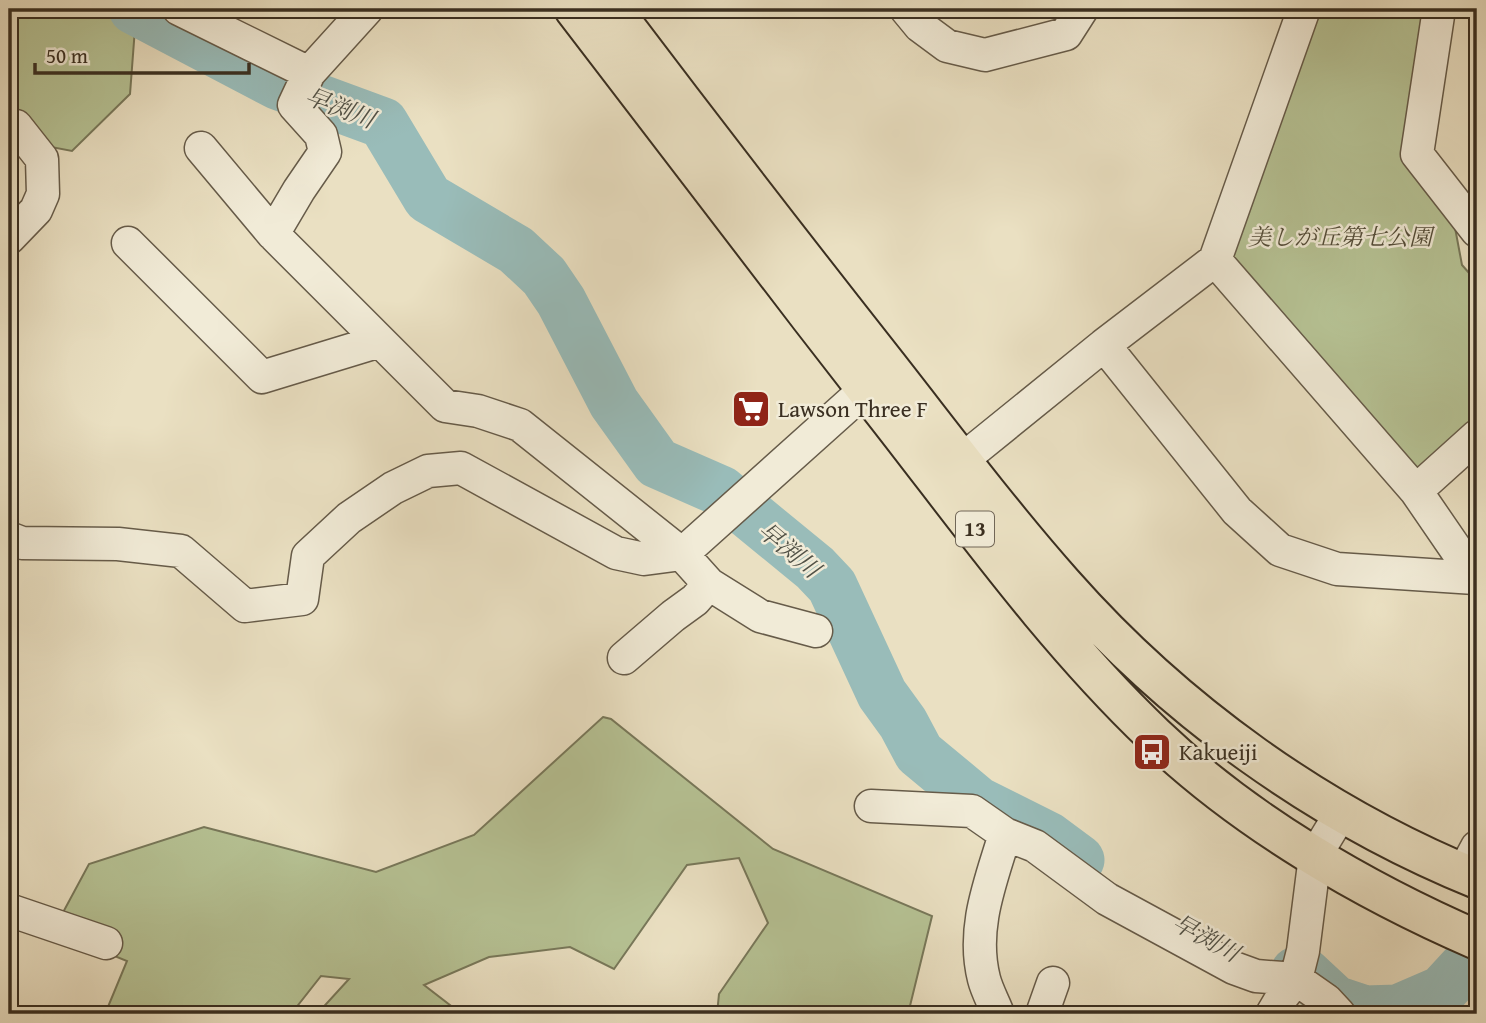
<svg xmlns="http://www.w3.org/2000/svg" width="1486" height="1023" font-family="'Gentium Book Plus','Noto Serif JP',serif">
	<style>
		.green { fill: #b6c294; stroke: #78785a; stroke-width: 2 }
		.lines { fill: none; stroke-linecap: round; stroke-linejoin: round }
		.river { stroke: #99bcb9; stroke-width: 51 }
		.minor-casing { stroke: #665b49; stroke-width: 35 }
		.major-casing { stroke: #3a2f21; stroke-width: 42 }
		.minor { stroke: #f1ebd7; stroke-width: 32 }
		.major { stroke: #eae0c2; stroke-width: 38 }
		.labels { text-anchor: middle; stroke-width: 5; stroke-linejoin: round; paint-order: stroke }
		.shield { fill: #f1ebd7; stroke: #716758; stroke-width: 2 }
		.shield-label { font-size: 21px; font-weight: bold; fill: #3a2f21 }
		.park-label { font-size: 23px; font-style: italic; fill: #534c38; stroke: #f1ebd7 }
		.poi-label { font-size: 23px; fill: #3a2f21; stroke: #f1ebd7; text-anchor: start }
		.water-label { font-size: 24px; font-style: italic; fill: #525247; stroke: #f1ebd7 }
	</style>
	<rect width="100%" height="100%" fill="#eae0c2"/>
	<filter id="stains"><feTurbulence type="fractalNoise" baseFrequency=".00286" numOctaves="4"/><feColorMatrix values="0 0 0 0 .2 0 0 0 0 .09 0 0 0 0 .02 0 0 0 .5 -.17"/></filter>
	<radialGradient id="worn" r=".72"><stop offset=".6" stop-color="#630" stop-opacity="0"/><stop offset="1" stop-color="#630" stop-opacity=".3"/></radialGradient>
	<path class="green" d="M9,9h93l33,19 -5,66 -58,57 -63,-12z
		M1312,9h117l-25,145 49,63 9,48 15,17v143l-61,52 -192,-220z
		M603,717l8,2 162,130 159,67 -24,98h-191l2,-20 49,-71 -29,-65 -52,7 -73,104 -44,-22 -81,10 -65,28 31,24 -4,5h-134l32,-35 -28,-3 -30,38h-186l22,-53 -74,-30 36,-67 115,-37 172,45 98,-37z"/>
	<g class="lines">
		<path class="river" d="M134,9l143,75 106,39 45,75 88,52 28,26 17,25 53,102 43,60 64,28 94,77 17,18 50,108 21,29 16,30 59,49 70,35 31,23
			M1296,972l10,2 29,27 30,10 33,-1 44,-19 23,-25"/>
		<defs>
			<path id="minor" d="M179,9l130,64
				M906,9l14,17 27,20 38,9 81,-21 16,-25
				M1439,9l-22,145 60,77
				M9,126h7l26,33 1,35 -7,16 -27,28
				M201,148l72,86 172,172 33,5 42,14 162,129 27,30 51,32 56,15
				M273,234l26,-44 26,-38 -4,-17 -27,-30 15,-32 58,-64
				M128,243l134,134 118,-36
				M1215,260l201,231 61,89
				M1104,345l133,166 43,39 57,19 138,9
				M962,460l142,-115 111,-85 89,-251
				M1416,491l61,-55
				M9,538l13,5 96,1 63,7 64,55 57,-7 6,-43 41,-38 44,-30 35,-17 33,-3 155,85 28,6 38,-5 184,-165
				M624,658l49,-42 22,-16 14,-16
				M871,806l101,5 33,23 30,12 72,53 127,69 22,8 40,3 30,21 13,14
				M1463,873l14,-26
				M9,910l97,33
				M998,1014c-4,-11 -11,-23 -14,-35 -13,-51 7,-98 21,-145
				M1042,1014l11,-31
				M1272,1014l10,-17 14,-18 7,-28 12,-95 26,-43"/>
			<path id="major" d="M574,9c101,133 203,266 306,398 88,112 171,230 275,329 90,86 209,155 322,204
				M612,9c90,119 182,238 275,356 58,74 114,149 176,219 113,128 257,231 414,295"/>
		</defs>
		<use href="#minor" class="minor-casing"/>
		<use href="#major" class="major-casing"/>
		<use href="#minor" class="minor"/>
		<use href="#major" class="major"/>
	</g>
	<defs>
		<symbol id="supermarket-square" viewBox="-11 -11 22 22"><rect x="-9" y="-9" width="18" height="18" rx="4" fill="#8f2418" stroke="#f1ebd7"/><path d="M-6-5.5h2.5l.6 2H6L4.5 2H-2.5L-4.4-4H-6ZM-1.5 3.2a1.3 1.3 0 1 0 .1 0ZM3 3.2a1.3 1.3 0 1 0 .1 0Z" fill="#fff"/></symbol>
		<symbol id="bus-square" viewBox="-11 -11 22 22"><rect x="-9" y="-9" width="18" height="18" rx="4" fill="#8f2418" stroke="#f1ebd7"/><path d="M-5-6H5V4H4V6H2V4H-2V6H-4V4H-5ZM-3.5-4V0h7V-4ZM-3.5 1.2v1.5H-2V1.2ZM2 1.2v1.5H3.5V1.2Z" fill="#fff"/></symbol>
	</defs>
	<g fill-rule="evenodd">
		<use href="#supermarket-square" x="729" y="387" width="44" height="44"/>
		<use href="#bus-square" x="1130" y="730" width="44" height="44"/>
	</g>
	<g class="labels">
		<rect class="shield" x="956" y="511.5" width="38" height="35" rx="5"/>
		<g class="shield-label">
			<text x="975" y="536">13</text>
		</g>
		<g class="park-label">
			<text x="1340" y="245">美しが丘第七公園</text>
		</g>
		<g class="poi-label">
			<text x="778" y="417">Lawson Three F</text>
			<text x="1179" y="760">Kakueiji</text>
		</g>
		<g class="water-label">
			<text transform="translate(340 108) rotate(21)" y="8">早渕川</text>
			<text transform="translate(789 550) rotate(40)" y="8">早渕川</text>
			<text transform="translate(1206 938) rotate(29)" y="8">早渕川</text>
		</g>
	</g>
	<rect width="1486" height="1023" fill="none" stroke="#eae0c2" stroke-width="35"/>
	<rect x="10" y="10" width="1465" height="1002" fill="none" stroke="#3a2f21" stroke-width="3.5"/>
	<rect x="18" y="18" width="1451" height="988" fill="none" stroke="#3a2f21" stroke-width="2"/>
	<path d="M35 63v10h214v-10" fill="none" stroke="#3a2f21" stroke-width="3.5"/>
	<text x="46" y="63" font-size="21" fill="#3a2f21" stroke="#f1ebd7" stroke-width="5" paint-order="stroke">50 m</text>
	<rect width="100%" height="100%" filter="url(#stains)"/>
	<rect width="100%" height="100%" fill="url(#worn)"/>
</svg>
